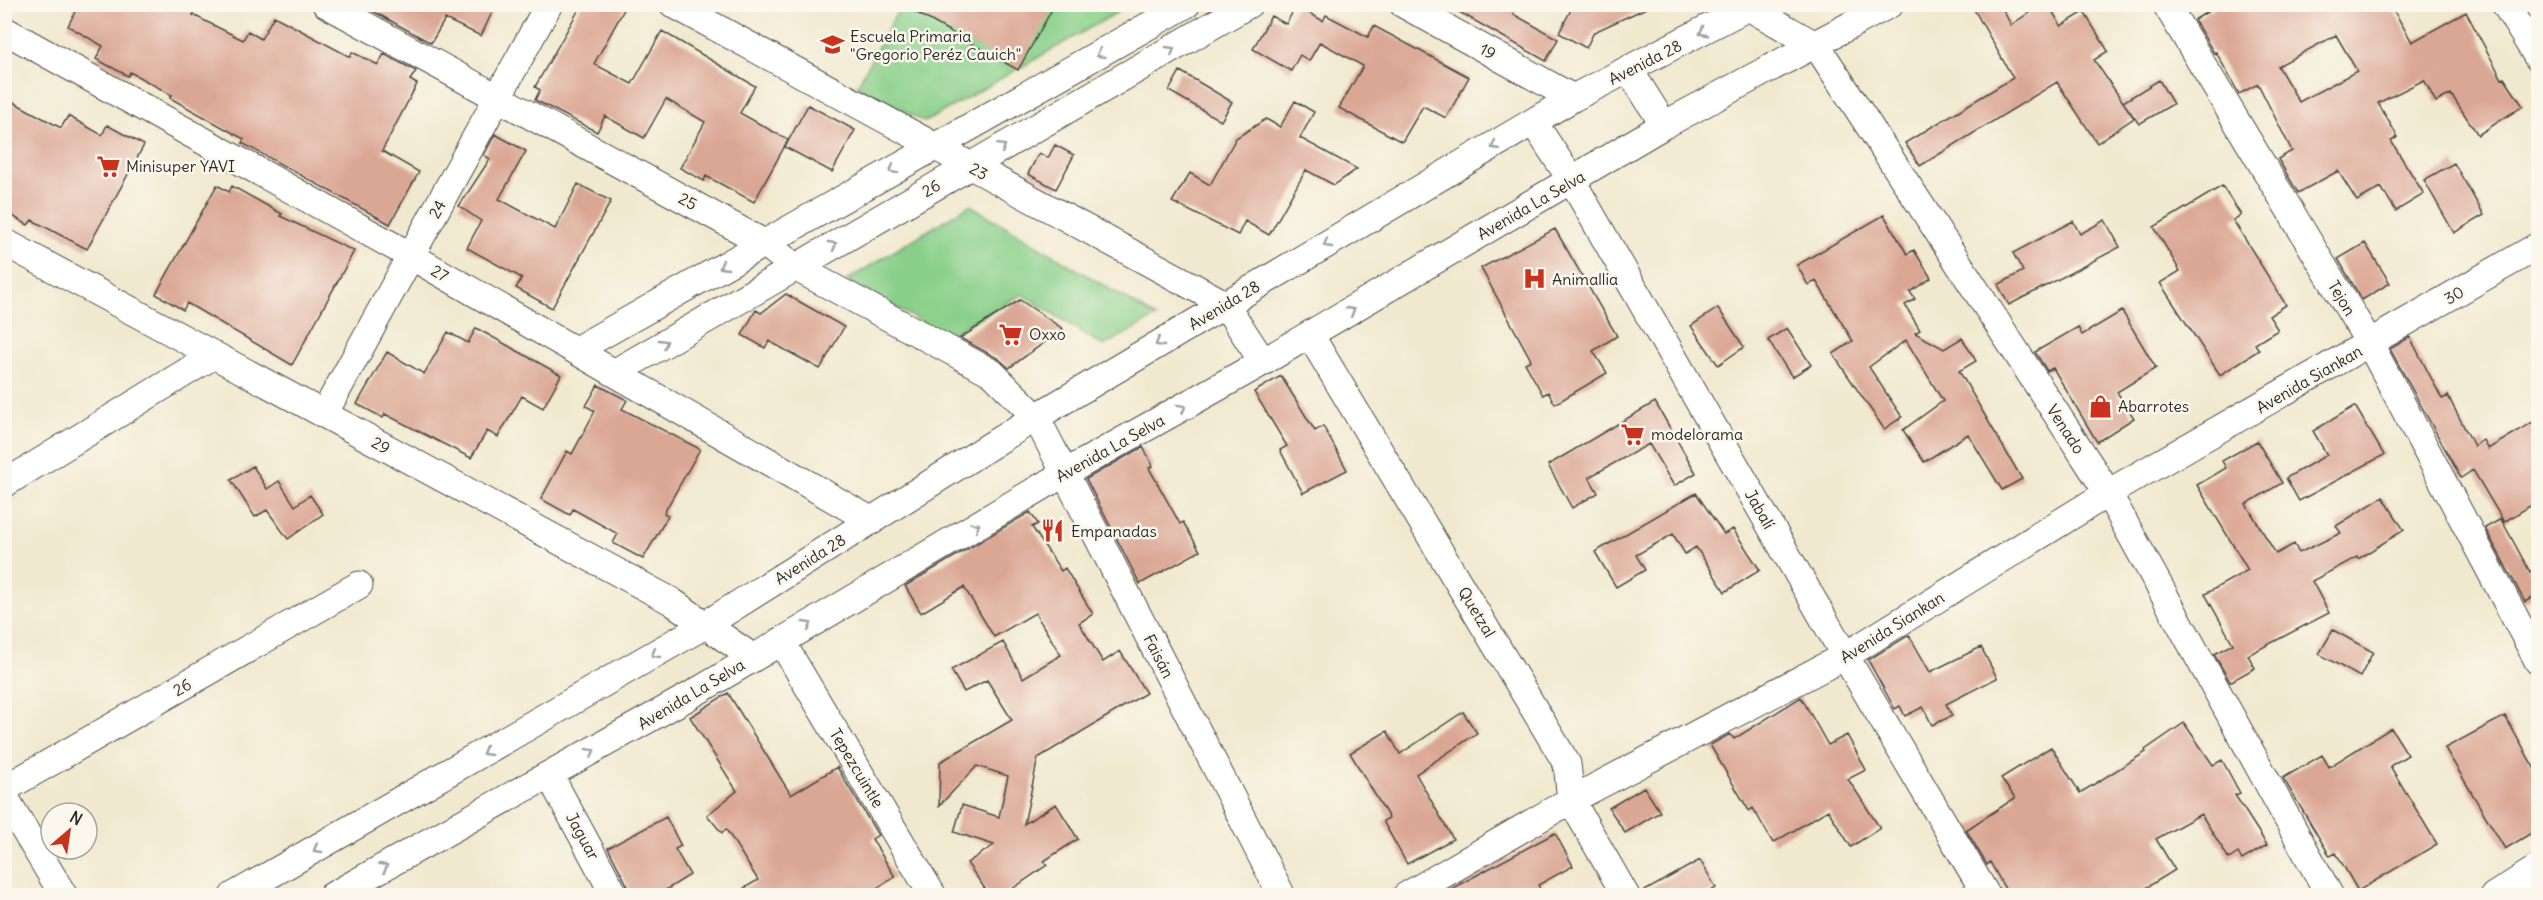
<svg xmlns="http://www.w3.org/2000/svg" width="2543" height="900" font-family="Delius,sans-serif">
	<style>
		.green { fill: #8ad08b; stroke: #5a7e5b; stroke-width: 1.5 }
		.building { fill: #dba795; fill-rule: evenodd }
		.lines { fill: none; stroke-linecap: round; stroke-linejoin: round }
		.minor-casing { stroke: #494844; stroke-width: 29 }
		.minor { stroke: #fff; stroke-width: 27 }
		.oneway { stroke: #a0a0a0 }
		.labels { text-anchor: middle; stroke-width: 5; stroke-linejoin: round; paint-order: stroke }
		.poi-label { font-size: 16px; fill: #2b2b2b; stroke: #fbf7ec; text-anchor: start }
		.street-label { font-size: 16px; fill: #2b2b2b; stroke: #fbf7ec }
	</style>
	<rect width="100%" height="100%" fill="#fbf7ec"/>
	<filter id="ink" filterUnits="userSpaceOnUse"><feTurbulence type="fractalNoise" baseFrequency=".0167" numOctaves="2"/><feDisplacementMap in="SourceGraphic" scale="12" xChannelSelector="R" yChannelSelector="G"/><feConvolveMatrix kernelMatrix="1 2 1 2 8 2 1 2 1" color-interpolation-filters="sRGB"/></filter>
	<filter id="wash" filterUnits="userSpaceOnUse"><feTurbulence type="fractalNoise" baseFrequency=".008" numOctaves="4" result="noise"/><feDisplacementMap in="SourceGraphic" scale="24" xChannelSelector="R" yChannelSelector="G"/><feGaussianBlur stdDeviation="1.35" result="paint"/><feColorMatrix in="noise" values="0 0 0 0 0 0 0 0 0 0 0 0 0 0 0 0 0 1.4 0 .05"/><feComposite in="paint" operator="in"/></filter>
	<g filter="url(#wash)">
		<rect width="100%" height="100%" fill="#f1e9cf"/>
		<path class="green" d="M901,5h229l-205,117 -68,-36z
			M970,205l186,112 -53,29 -80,-52 -77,42 -99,-56z"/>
		<g id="blocks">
			<path class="building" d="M79,4h102l14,8 -2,3 50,25 5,-9 13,8 13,-23 76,41 2,-5 26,13 6,-11 32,17 -6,9 7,4 -35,67 37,21 -29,52 -148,-81 2,-4 -74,-41 2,-3 -42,-23 -2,4 -32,-17 7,-13 -35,-20z
				M360,4h136l-15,32 -36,-17 -14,24z
				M582,4h45l-33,60 38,20 30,-53 93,55 -15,27 48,27 -34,62 -48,-26 -2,5 -24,-13 25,-46 -39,-23 -22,39 -39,-22 -8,16 -62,-32 5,-10 -5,-3z
				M901,4h154l-37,66z
				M1445,4h73l-5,10 45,25 -12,22z
				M1574,4h81l-61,28 -8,16 -27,-15z
				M1971,4h29l11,21 31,-21h6l13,22 23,-14 24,39 -14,9 40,58 -37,25 -40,-61 -137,84 -15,-23 108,-65z
				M2220,4h170l22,38 54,-30 36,67 2,-1 19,28 -45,29 -27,-41 -15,8 -12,-22 -46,23 20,34 -7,4 33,53 -28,17 -15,-24 -24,14 -19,-30 -40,22 -20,-34 14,-8 -34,-67 -19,10 -23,-42 -2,1 -20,-33zM2336,35l21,36 -58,31 -21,-36z
				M1296,6l27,15 3,-6 42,22 6,-11 95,51 -23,41 -23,-12 -21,36 -63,-34 24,-42 -43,-24 -11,19 -9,-6 -9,16 -38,-22 18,-33 15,8z
				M1180,71l52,31 -11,19 -52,-30z
				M2159,80l14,24 -34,20 -16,-22z
				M4,97l57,31 7,-12 34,19 5,-10 37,20 -57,104 -55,-29 -4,5 -24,-14z
				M1295,101l19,11 -14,26 57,31 -23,16 -28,-15 -37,65 -24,-14 -7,14 -66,-33 18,-29 20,12 26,-47 30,-19 14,8z
				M808,105l47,25 -23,42 -47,-25z
				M495,134l31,17 -27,48 56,30 23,-45 33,17 -59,107 -36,-20 6,-10 -55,-30 14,-27 -22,-15 31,-47 -6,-4z
				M1055,145l19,10 -18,34 -28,-15 11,-21 9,5z
				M2454,163l30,52 -30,18 -30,-53z
				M217,185l12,7 3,-6 50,28 -2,2 74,35 -62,114 -105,-62 -4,7 -27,-16z
				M2222,186l19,29 -8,5 53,85 -17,11 9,14 -23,14 4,6 -39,25 -60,-92 20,-12 -26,-44z
				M1884,215l23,39 7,-4 17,28 -21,14 5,7 -10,6 15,25 -5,3 29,16 18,-11 14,23 -17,10 63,108 -20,11 -34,-56 -44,28 -21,-32 40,-29 -37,-61 -37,27 33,50 -18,12 -51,-75 20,-13 -37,-60 -8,4 -11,-20z
				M2105,220l15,27 -111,58 -11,-20 25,-14 -10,-18 60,-32 7,13z
				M1555,229l62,107 -24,15 14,22 -52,31 -7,-12 -5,3 -18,-32 6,-3 -50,-92z
				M2365,243l25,40 -28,17 -24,-41z
				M786,294l58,33 -24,42 -51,-28 -4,7 -23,-13 14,-25 5,3z
				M1020,300l43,29 -54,39 -10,-9 -39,-21z
				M1718,308l26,39 -26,18 -27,-39z
				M2122,311l34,57 -39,24 17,26 -37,24 -44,-74 -6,3 -12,-19 43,-25 4,8z
				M476,328l85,47 -18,33 -21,-12 -24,41 -11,-6 -16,27 -86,-44 -2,4 -26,-14 30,-52 37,22 24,-42 20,11z
				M1787,328l24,37 -19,12 -24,-37z
				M2410,337l32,62 6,-3 26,50 9,-6 5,9 50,-30v82l-34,21 -31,-52 -12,8 -71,-129z
				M1281,376l34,55 8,-5 24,44 -44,23 -23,-43 7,-4 -33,-54z
				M598,385l29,15 -5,9 78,40 -36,64 4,3 -25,43 -30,-16 5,-9 -45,-25 -3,6 -29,-16 26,-48 5,3 23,-43 -9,-5z
				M1655,402l41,71 -22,13 -25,-42 -60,33 9,16 -26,15 -24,-43z
				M2355,406l29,49 -85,46 -13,-23 41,-23 -14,-24z
				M2257,441l25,42 -36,21 30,50 18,-10 5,9 42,-20 -5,-7 47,-29 21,33 -46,29 -1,-2 -45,24 17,32 -81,42 7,13 -25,14 -16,-28 19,-10 -28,-50 43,-24 -51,-85 29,-17 -4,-7z
				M1143,447l10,19 -4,2 31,56 3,-2 17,29 -60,33 -54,-105z
				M253,466l14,23 12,-8 16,25 15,-11 13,19 -35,25 -21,-29 -12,7 -24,-37z
				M1696,493l28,41 9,-5 27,41 -35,22 -29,-45 -11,7 -12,-20 -37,21 9,15 -29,17 -21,-35z
				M1030,512l8,12 -6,3 29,44 4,-3 28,46 -14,9 24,39 17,-11 26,42 -108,65 -14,66 32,-20 22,35 -34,22 3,4 -45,31h-12l-23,-33 27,-18 -40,-13 8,-27 37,12 9,-41 -31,-10 -38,40 1,-44 72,-42 -25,-40 -23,12 -13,-22 52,-28 20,36 38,-23 -26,-42 -41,24 -30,-50 -43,26 -16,-27z
				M2501,519l29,53 8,-5v27l-13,8 -40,-74z
				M2333,630l40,22 -13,25 -41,-23z
				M1909,635l21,37 51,-25 16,31 -51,26 6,12 -20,9 -9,-18 -18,9 -5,-10 -5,3 -27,-49z
				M728,693l63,102 46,-28 41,68 -6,4 23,38 -31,19h-133l27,-16 -32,-51 -4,4 -15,-18 30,-24 -47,-74z
				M1801,697l27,48 19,-10 19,35 -18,9 32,49 -29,19 -23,-37 -55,33 -20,-35 -4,3 -39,-66 20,-11 4,5z
				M1463,712l14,21 -61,41 37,65 -46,25 -24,-43 6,-3 -39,-65 37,-22 13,23z
				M2505,716l33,59v54l-33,20 -60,-101z
				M2184,723l29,42 9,-5 18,33 -5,2 32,50 -25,15 -4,-7 -9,6 -28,-45 -45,25 19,31 -42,26h-124l-19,-34 -3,3 -21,-35 49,-32 -14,-20 50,-31 29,46 66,-41 -1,-2z
				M2391,728l17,27 -18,11 47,78 -79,47 -22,-38 -6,3 -47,-78 39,-23 7,12z
				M1644,787l16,25 -35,21 -16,-25z
				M666,817l15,29 -6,3 15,26 -34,21h-23l-25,-48z
				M1555,833l18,33 -35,19 5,11h-105z
				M1700,860l16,28 -13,8h-61l-1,-3z"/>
		</g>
	</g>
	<g filter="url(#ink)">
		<use href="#blocks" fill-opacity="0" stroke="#494844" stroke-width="1.5"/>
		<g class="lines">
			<defs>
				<path id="minor" d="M326,4l438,239 31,24 197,106 44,44 246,479
					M673,4l552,300 38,58
					M1403,4l170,94
					M1743,4l74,42 291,447 222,403
					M2166,4l204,340 168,317
					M2505,4l33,54
					M4,30l407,226 461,265
					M1630,71l34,54
					M1534,123l38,58 273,475 142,240
					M4,242l667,359 81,56
					M1310,335l257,429 4,36 55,96
					M576,350l611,-346
					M614,373l635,-369
					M324,414l225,-410
					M4,484l210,-129
					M781,641l152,255
					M550,776l65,120
					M4,789l355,-204
					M4,796l60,100
					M233,896l472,-271 331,-208 537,-319 181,-94
					M332,896l354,-198 379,-225 198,-111 401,-237 226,-121
					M1406,896l165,-96 274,-144 263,-163 430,-247
					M2494,896l44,-28"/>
			</defs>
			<use href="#minor" class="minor-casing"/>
			<use href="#minor" class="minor"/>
		</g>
		<defs><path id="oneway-chevron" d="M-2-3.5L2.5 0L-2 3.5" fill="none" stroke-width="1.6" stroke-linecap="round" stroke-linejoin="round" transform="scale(1.5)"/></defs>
		<g class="oneway">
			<use href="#oneway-chevron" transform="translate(1703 32) rotate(152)"/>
			<use href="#oneway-chevron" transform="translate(1171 50) rotate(-30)"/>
			<use href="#oneway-chevron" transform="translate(1100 54) rotate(151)"/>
			<use href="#oneway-chevron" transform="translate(1495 146) rotate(150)"/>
			<use href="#oneway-chevron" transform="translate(1002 147) rotate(-30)"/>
			<use href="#oneway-chevron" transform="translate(893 170) rotate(151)"/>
			<use href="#oneway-chevron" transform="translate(1327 244) rotate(150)"/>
			<use href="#oneway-chevron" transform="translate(833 245) rotate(-30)"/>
			<use href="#oneway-chevron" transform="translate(723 266) rotate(150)"/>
			<use href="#oneway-chevron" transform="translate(1351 311) rotate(-31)"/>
			<use href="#oneway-chevron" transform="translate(664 343) rotate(-31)"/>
			<use href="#oneway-chevron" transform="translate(1159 343) rotate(149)"/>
			<use href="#oneway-chevron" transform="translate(1182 408) rotate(-29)"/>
			<use href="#oneway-chevron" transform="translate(976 526) rotate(-31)"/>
			<use href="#oneway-chevron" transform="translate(808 625) rotate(-31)"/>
			<use href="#oneway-chevron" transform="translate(655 654) rotate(150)"/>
			<use href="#oneway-chevron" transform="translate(486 752) rotate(150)"/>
			<use href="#oneway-chevron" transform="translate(591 752) rotate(-30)"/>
			<use href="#oneway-chevron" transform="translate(317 849) rotate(150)"/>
			<use href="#oneway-chevron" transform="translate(384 867) rotate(-29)"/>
		</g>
	</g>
	<defs>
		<symbol id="school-bare" viewBox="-9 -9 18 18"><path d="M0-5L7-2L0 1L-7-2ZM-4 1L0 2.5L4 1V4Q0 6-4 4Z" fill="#c8321e" stroke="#fbf7ec" stroke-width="2.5" paint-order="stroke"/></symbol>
		<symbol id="supermarket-bare" viewBox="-9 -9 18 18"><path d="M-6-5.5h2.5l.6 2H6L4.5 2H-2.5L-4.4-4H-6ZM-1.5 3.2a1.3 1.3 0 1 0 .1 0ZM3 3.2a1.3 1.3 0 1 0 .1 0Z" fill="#c8321e" stroke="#fbf7ec" stroke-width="2.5" paint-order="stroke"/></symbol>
		<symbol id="hospital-bare" viewBox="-9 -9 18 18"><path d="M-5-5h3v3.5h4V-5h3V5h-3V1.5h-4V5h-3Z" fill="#c8321e" stroke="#fbf7ec" stroke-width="2.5" paint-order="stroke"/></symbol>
		<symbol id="shop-bare" viewBox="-9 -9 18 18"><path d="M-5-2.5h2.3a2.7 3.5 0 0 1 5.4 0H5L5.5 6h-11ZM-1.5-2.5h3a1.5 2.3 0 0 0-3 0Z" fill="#c8321e" stroke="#fbf7ec" stroke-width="2.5" paint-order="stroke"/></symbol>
		<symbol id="restaurant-bare" viewBox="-9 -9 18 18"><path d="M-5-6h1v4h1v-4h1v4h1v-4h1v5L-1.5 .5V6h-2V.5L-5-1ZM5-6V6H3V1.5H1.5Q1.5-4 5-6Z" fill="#c8321e" stroke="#fbf7ec" stroke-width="2.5" paint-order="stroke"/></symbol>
	</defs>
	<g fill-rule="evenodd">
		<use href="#school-bare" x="816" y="28" width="33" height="33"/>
		<use href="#supermarket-bare" x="92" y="150" width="33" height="33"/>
		<use href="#hospital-bare" x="1518" y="262" width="33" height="33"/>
		<use href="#supermarket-bare" x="994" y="318" width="33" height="33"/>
		<use href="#shop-bare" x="2084" y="390" width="33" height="33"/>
		<use href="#supermarket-bare" x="1616" y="418" width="33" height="33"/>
		<use href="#restaurant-bare" x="1036" y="514" width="33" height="33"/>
	</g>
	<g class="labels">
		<g class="poi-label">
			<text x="850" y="42">Escuela Primaria<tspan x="850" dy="18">"Gregorio Peréz Cauich"</tspan></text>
			<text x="126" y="172">Minisuper YAVI</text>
			<text x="1552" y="285">Animallia</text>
			<text x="1029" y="340">Oxxo</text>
			<text x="2118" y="412">Abarrotes</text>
			<text x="1651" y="440">modelorama</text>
			<text x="1071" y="537">Empanadas</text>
		</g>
		<g class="street-label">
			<text transform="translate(1488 51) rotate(29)" y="6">19</text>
			<text transform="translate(1645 62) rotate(-27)" y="6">Avenida 28</text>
			<text transform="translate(979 171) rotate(28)" y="6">23</text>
			<text transform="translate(931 188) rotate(-30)" y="6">26</text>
			<text transform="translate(688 201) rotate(28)" y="6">25</text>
			<text transform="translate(1531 205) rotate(-30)" y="6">Avenida La Selva</text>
			<text transform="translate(437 209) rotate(-61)" y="6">24</text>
			<text transform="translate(440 273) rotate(30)" y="6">27</text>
			<text transform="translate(2454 295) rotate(-30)" y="6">30</text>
			<text transform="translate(2342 298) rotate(59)" y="6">Tejon</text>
			<text transform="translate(1224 305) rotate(-31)" y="6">Avenida 28</text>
			<text transform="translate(2309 379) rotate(-30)" y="6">Avenida Siankan</text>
			<text transform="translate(2066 429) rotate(57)" y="6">Venado</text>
			<text transform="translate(381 445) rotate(28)" y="6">29</text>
			<text transform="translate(1110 448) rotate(-29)" y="6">Avenida La Selva</text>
			<text transform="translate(1760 509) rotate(60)" y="6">Jabalí</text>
			<text transform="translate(810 559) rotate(-32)" y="6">Avenida 28</text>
			<text transform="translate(1477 612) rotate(59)" y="6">Quetzal</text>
			<text transform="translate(1892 627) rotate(-32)" y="6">Avenida Siankan</text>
			<text transform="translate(1159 656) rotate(63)" y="6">Faisán</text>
			<text transform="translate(182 687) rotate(-30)" y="6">26</text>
			<text transform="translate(691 694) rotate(-31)" y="6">Avenida La Selva</text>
			<text transform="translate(857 768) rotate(59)" y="6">Tepezcuintle</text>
			<text transform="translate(583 836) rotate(61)" y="6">Jaguar</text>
		</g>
	</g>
	<rect width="2543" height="900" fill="none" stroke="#fbf7ec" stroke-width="24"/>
	<g transform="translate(69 831) rotate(29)"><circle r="28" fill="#fbf7ec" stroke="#a8a59f" stroke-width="1.5"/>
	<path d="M0-4.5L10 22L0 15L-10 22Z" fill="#c8321e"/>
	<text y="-9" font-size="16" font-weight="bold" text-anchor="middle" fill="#2b2b2b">N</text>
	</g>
</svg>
